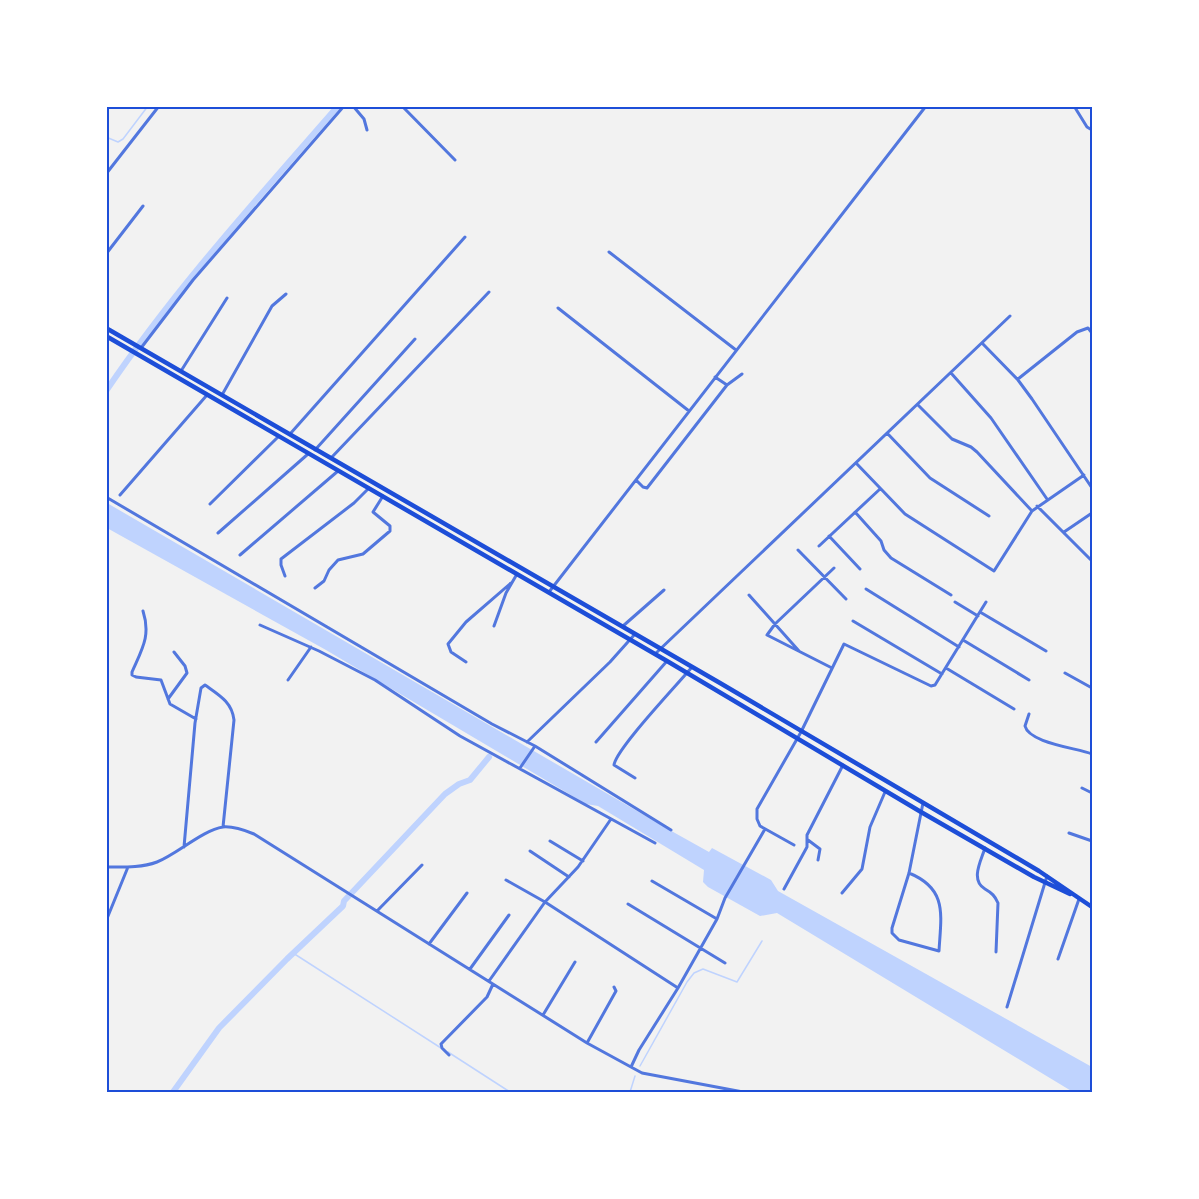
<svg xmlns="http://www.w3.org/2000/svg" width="1199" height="1199" font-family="'IBM Plex Sans',sans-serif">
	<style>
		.water { fill: #bfd3fe }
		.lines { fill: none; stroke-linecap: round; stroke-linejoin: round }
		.stream { stroke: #bfd3fe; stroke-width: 1.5 }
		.canal { stroke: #bfd3fe; stroke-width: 6 }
		.minor { stroke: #5277de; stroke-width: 3 }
		.secondary { stroke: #1d4ed8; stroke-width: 4.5 }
		.neatline { fill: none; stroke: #1d4ed8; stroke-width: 2 }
	</style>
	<rect width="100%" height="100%" fill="#f2f2f2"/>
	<path class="water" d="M107,503l568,330 34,19 3,-4 59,32 7,11 314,176v25h-19l-296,-179 -17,3 -52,-29 -5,-5 1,-12 -106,-64 -12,-2 -260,-154 -219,-122z"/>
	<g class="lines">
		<path class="stream" d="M106,137l12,5 5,-3 25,-33
			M293,953l148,95
			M448,1052l62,40
			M640,1066l47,-84 7,-9 9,-4 34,13 25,-41
			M630,1092l5,-16"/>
		<path class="canal" d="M106,391c69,-102 151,-192 232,-285
			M173,1092l46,-64 68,-69 56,-53 1,-5 101,-107 14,-10 11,-4 19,-23"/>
		<path class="minor" d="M353,106l11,13 3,11
			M402,106l53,54
			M1074,106l13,21 5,3
			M106,174l53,-68
			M609,252l127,98
			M106,254l37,-48
			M558,308l131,103
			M982,343l36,37 14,19 60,89
			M141,348l52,-68 151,-174
			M181,371l46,-73
			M951,373l40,45 56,81
			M715,377l12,8 15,-11
			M1018,379l59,-47 11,-4 4,5
			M222,395l50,-89 14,-12
			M918,405l34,34 19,8 6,5 55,59
			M887,433l43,45 59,38
			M290,434l175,-197
			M315,450l100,-111
			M331,458l158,-166
			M856,463l49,51 89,57 38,-60 52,-36
			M636,480l7,7 4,1 80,-103
			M120,495l87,-100
			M106,497l386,227 43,22 136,84
			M210,504l68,-67
			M1037,506l55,55
			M855,512l26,29 3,9 7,8 60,37
			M1064,532l28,-19
			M218,533l90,-79
			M829,536l31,33
			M819,546l61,-57
			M798,550l48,49
			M240,555l98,-84
			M285,576l-4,-11v-6l73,-56 15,-15
			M315,588l9,-7 5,-11 9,-10 25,-6 27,-23v-5l-17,-14 10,-16
			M866,589l93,58
			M549,592l377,-486
			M749,595l50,56
			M955,602l23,14
			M143,611c8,25 -1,38 -11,61v3l4,2 25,3 9,24 26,15
			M980,612l66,39
			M853,621l89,53
			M260,625l59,26 56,29 85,56 195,107
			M494,626l12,-33 11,-19
			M623,626l41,-36
			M963,640l66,40
			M655,654l355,-338
			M466,662l-15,-10 -3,-8 18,-22 45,-39
			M832,668l-65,-33 8,-11 59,-56
			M946,668l68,41
			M1065,673l27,15
			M288,680l23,-33
			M168,699l19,-26 -2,-7 -11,-14
			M1029,714l-4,12c4,17 52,22 67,28
			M527,742l83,-80 25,-28
			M596,742l71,-81
			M520,768l15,-22
			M635,778l-21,-13c2,-16 64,-81 78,-98
			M1082,788l10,5
			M1069,833l23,8
			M808,840l12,9 -2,11
			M550,841l33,20
			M794,845l-34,-19 -3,-7v-10l44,-77 43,-88 87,42 4,-1 51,-83
			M184,847l11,-124 6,-35 4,-3c14,10 27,17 29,35l-11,107
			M985,848c-4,13 -15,32 0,41 7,4 10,7 13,14l-2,49
			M530,851l39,26
			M106,867c17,0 35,1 51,-5 20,-8 46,-32 66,-35 10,-1 21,3 31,7l333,209 55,30 101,19
			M909,873c39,16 32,42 30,78l-40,-11 -7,-7v-5l17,-55 14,-70
			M506,880l39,22 133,86
			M652,881l65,38
			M784,889l23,-42v-12l36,-70
			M842,893l20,-24 8,-42 15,-35
			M628,904l97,59
			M377,911l45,-46
			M106,921l22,-54
			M429,944l38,-51
			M1058,959l21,-60
			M470,969l39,-54
			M489,981l56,-79 33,-35 33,-48
			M1007,1007l40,-131
			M543,1015l32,-53
			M587,1043l29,-52 -2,-4
			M449,1055l-7,-7 -1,-4 46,-47 6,-13
			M631,1067l8,-17 39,-62 39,-69 8,-21 40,-69"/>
		<path class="secondary" d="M106,328l614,355 319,188 53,36
			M106,336l561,325 254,151 113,65 36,17"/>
	</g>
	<rect width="1199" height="1199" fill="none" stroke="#ffffff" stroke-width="216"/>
	<rect x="108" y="108" width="983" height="983" class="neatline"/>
</svg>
